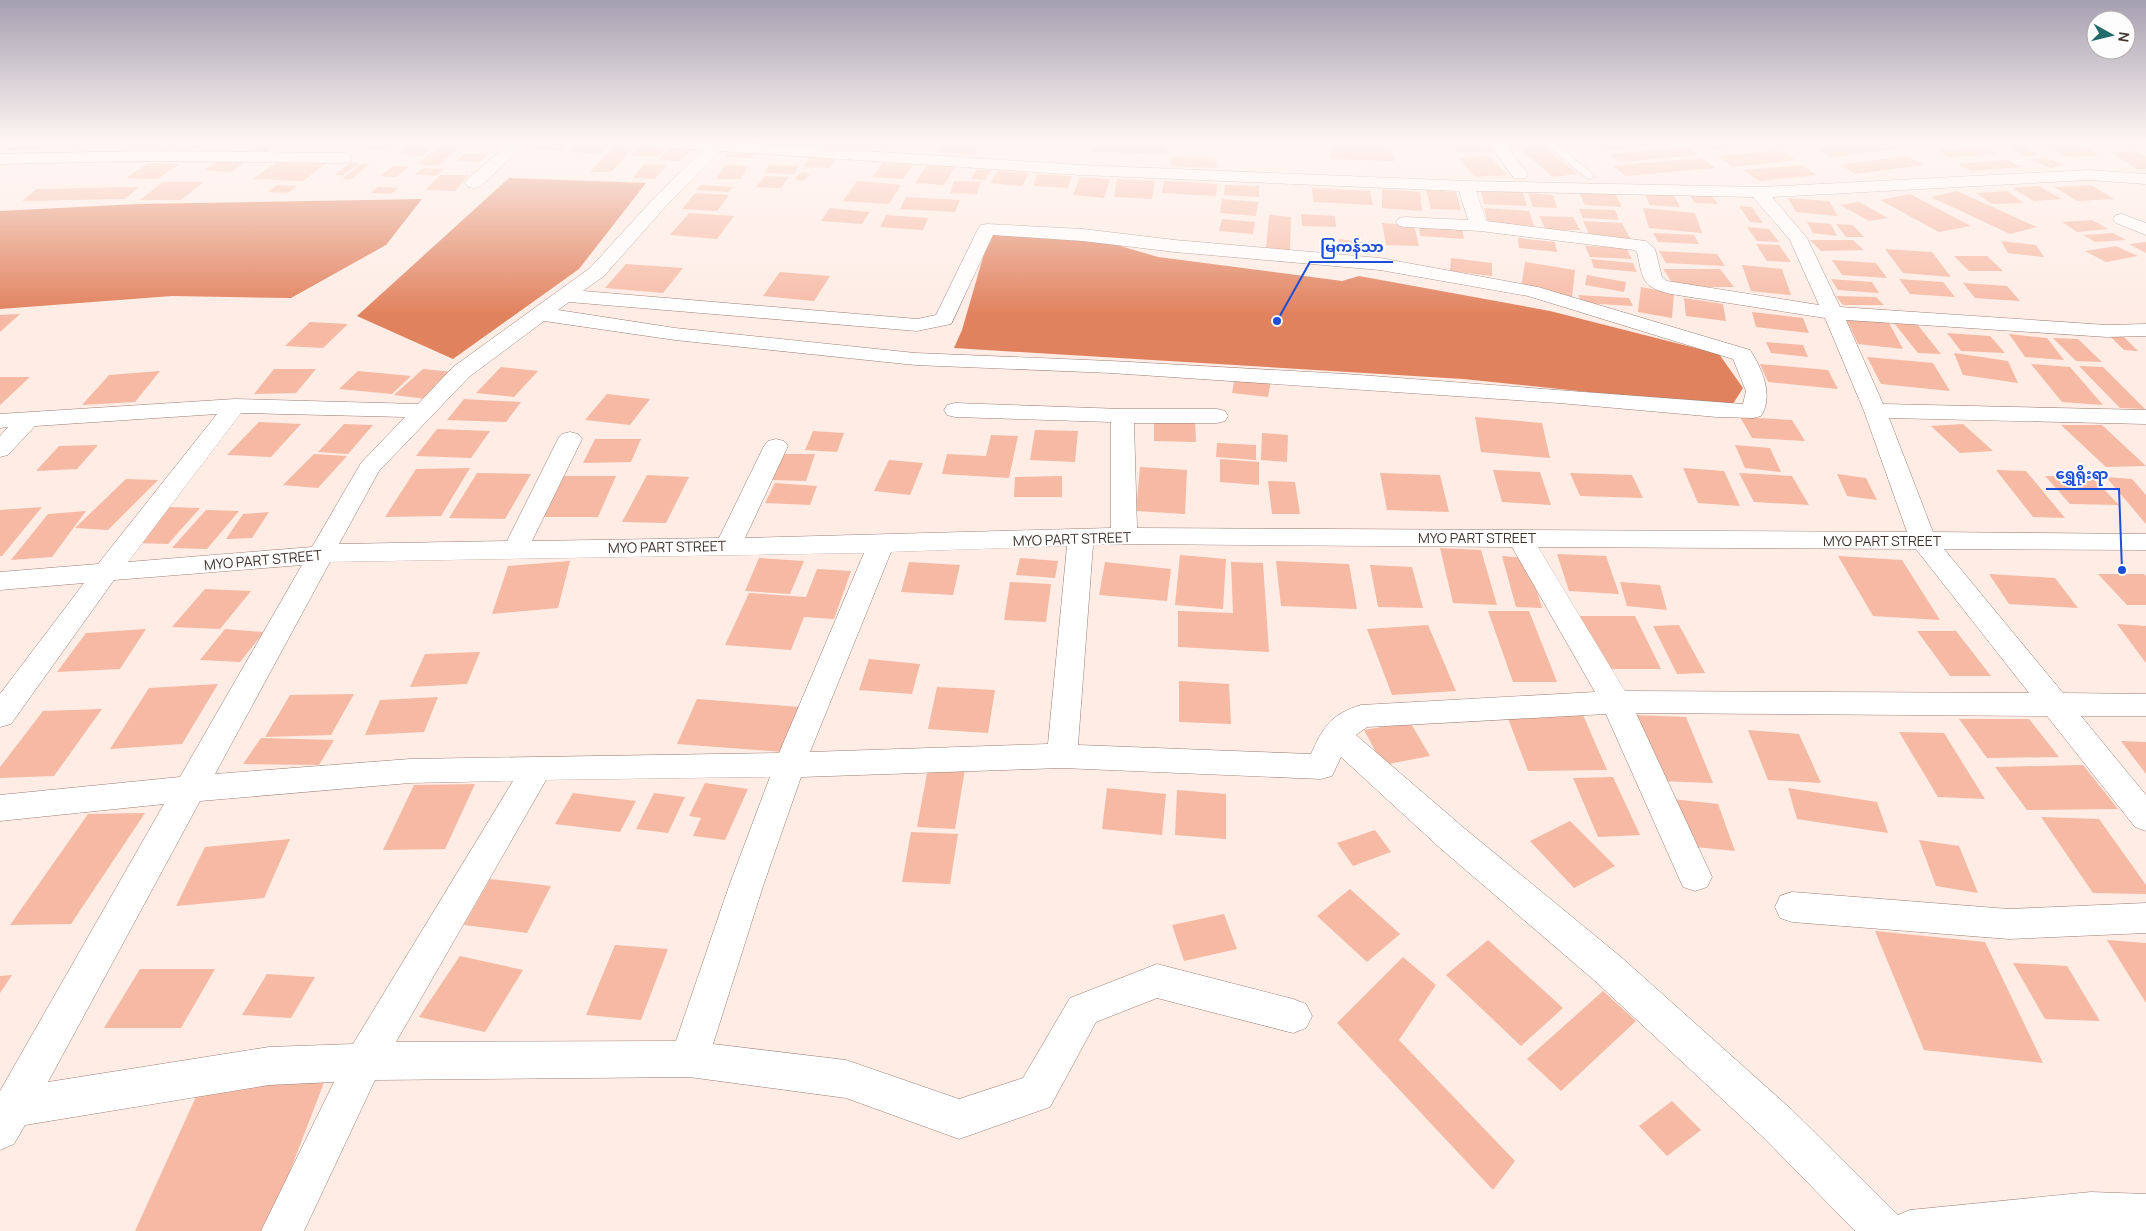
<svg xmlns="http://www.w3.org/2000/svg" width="2146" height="1231" font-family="Manrope,'Noto Sans Myanmar',sans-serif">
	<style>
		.water { fill: #e1825e }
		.building { fill: #f6baa4 }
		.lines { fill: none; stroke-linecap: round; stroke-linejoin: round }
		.lane-casing { stroke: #9a7f75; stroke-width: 1 }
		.street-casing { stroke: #9a7f75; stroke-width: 1 }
		.lane { fill: #fff; fill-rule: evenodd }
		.street { fill: #fff; fill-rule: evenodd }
		.labels { text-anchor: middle; stroke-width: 4; stroke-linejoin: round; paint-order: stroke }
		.street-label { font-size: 14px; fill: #3f332f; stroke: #fdfdfd }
		.leader { fill: none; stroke: #1d4ed8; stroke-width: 2 }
		.callout-dot { fill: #1d4ed8; stroke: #fdfdfd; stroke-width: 2 }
		.callout-label { font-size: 15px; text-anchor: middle; font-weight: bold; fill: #1d4ed8; stroke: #fdfdfd; stroke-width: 4; stroke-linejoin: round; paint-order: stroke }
	</style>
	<rect width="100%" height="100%" fill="#feece5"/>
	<path class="water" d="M509,178l137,5 -67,86 -126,90 -96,-43z
		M422,199l-36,46 -95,53 -119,-2 -172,13v-98l138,-7z
		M990,233l120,10 48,14 184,24 17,-5 191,35 169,43 24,34 -12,19 -268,-28 -509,-31 8,-18z"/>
	<path class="building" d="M14,142h34l-10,8 -36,1z
		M173,142h34l-14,8 -31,-2z
		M238,142h24l-7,4 -21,-2z
		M266,142l16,1 -18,11 -15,-1z
		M414,142l24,2 -16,12 -25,-2z
		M470,142h34l-7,6 -33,-2z
		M541,142h32l-11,9 -31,-2z
		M579,142h15l18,1 -12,11 -33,-2z
		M878,142h36l-5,6 -34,-3z
		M941,142l38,2 -4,10 -39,-2z
		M1027,142h20l-1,4h-20z
		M1091,142h76v12l-77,-2z
		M1448,142h35l9,9 -33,2z
		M1538,142l40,32 -25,3 -40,-34z
		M1607,142h76v1l-78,8 -10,-8z
		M1727,142h40l5,3 -59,5 -9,-6z
		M1878,142h7l14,7 -68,8 -15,-9z
		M1926,142h38v1l-31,3z
		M2087,142h26l12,6 -26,1z
		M371,143l23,2 -7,5 -23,-1z
		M617,143l20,1 -26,28h-21z
		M2018,143l21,12 -15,1 -21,-12z
		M2077,143l23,12 -33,2 -22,-12z
		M441,145l21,1 -24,20 -21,-2z
		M641,145l26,2 -9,9 -27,-1z
		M1328,145l62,2 5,14 -64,-2z
		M672,146l22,2 -14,13 -22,-1z
		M1688,147l11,8 -79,7 -11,-8z
		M1987,147l12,7 -51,3 -11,-7z
		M730,150l26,1 -5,7 -26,-1z
		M1780,150l16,10 -63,7 -16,-11z
		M2136,151l10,6v12h-9l-27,-17z
		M466,153l23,1 -10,8 -23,-1z
		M1489,156l18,19 -32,2 -17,-19z
		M1907,156l17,9 -68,9 -16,-9z
		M810,157l26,2 -7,9 -26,-1z
		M1171,157l45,1 1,10 -46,-2z
		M2044,157l20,8 -13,3 -20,-8z
		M1701,158l14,10 -89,8 -13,-10z
		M280,160l48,2 -25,19 -50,-2z
		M2008,160l13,7 -50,4 -12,-7z
		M218,161l27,1 -13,10 -28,-2z
		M351,162l9,1 -17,12h-8z
		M149,163l31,1 -23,15 -31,-1z
		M882,163l31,2 -10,14 -31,-2z
		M361,164h9l-19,15h-9z
		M644,164l22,1 -11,14 -22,-1z
		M725,165l23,1 -8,13h-24z
		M769,165l29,1 -4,8 -30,-1z
		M927,165l28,2 -11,18 -29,-2z
		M1801,165l16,10 -58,6 -16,-11z
		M393,166l16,1 -13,10 -16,-1z
		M424,168l20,1 -9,7 -20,-2z
		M977,169l14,1 -6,10 -14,-1z
		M998,171l31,2 -7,13 -32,-3z
		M802,172l9,2 -8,7 -9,-2z
		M1037,174l35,2 -4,12 -35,-2z
		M440,175h29l-14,16 -29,-1z
		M765,176l24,1 -8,11 -25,-1z
		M1080,177l30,2 -6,19 -31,-3z
		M1117,179l38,2 -3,18 -38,-2z
		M857,181l44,4 -12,19 -46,-3z
		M954,181l27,1 -4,12 -27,-1z
		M1164,181l53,3 -1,12 -54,-3z
		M163,182h40l-22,18h-41z
		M277,185l20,1 -9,7 -20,-1z
		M700,185l32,2 -4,5 -32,-2z
		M1225,185l34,1v11l-35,-2z
		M2091,185l23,14 -37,2 -23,-14z
		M2039,186l23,13 -28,2 -22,-13z
		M139,187l-14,12 -103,2 15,-12z
		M378,187l20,1 -7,6 -20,-1z
		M1312,188l58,3 3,14 -60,-3z
		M1480,188l42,2 5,16 -43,-2z
		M1382,189l38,3 2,19 -40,-3z
		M1426,190l30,2 5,18 -30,-1z
		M1957,191l80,36 -27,7 -79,-37z
		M2007,191l17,12 -32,1 -16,-11z
		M1579,192l36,1 7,14 -37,-2z
		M695,193l34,2 -12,16 -35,-2z
		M1528,193l25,2 4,13 -24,-1z
		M1645,194l29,2 6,11 -30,-2z
		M1689,194l22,1 7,9 -23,-1z
		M1910,194l61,32 -32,6 -59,-32z
		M906,197l54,3 -5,12 -55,-3z
		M1788,198l41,3 9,15 -42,-4z
		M1222,199l36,3 -2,14 -36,-3z
		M1859,202l29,16 -19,3 -29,-16z
		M1739,206l13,1 11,16 -13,-1z
		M830,208l40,4 -8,12 -41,-3z
		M1484,208l45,3 5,15 -46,-3z
		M1643,208l52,5 7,20 -53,-5z
		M1579,209l36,1 4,10 -36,-2z
		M689,213l45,3 -17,23 -47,-4z
		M1301,214l34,2 1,11 -34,-1z
		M886,215l42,3 -5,12 -43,-3z
		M1269,215l22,2 -1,34 -24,-2z
		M1539,216l34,1 7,13h-34z
		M1222,219l33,3 -2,12 -34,-3z
		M2092,220l16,9 -31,3 -15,-10z
		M1583,221l39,2 10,19 -42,-6z
		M1807,222l24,2 6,12 -24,-3z
		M1382,223l32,2 5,21 -33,-1z
		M1836,224l17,1 11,12h-18z
		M1419,226l43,2 2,11 -44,-3z
		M1747,227l22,2 10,13 -22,-1z
		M1653,233l41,2 5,9 -41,-2z
		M2113,233l13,7 -31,2 -12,-7z
		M1518,238l37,4 2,10 -38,-4z
		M1339,239l30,4 -1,6 -30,-3z
		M1810,240h43l11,10 -43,1z
		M2001,241l35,4 8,12 -36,-4z
		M2146,242v11l-17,-9z
		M1756,244l23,1 12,17 -24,-1z
		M1585,246l41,2 6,11 -42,-2z
		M2116,246l22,10 -32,6 -21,-11z
		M1885,249l47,3 19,25 -48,-4z
		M1659,251l58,3 8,12 -59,-3z
		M1954,256h33l16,15h-34z
		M1451,258l41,5v13l-42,-5z
		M1591,259l42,4 4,9 -43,-4z
		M1832,260l44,3 11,15 -45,-3z
		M1525,262l50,8 -3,27 -51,-9z
		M626,264l57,4 -20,25 -58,-5z
		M1742,265l40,4 9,26 -40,-4z
		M1663,269h57l14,18h-59z
		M780,272l50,4 -16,25 -51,-5z
		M1587,275l39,7 -2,10 -39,-7z
		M1831,279l41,3 7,11 -41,-3z
		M1899,279l44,3 12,15 -45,-3z
		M1963,283l44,3 13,15 -45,-3z
		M1641,287l33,6 -2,25 -34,-6z
		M1578,295l51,3 4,8 -51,-3z
		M1836,296l40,1 8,8h-41z
		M1684,298l39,6 3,17 -40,-5z
		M1752,312l51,6 6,15 -53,-6z
		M20,314l-20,18v-17z
		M1845,316l43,5 15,28 -45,-5z
		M310,322l38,2 -25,24 -38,-2z
		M1894,323l23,1 24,30 -23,-1z
		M1947,333l43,3 15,17 -44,-2z
		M2009,334l38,4 17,22 -39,-3z
		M2110,336l14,1 14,14 -14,-1z
		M2053,338l25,1 24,23 -26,-1z
		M1766,342l37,3 5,12 -37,-4z
		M1954,353l54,8 10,22 -55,-8z
		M1867,357l66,6 17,28 -69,-7z
		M1760,364l68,6 10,19 -70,-7z
		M2031,364l39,3 33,38 -41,-3z
		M2079,366l24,1 42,42 -25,-1z
		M501,367l37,4 -24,26 -38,-4z
		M274,369h42l-20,24 -42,1z
		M423,369l31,3 -28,27 -32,-4z
		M160,371l-25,31 -53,3 27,-30z
		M358,371l53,5 -19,18 -53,-5z
		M1235,376l36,4 -3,17 -36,-4z
		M0,377h30l-30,28z
		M607,394l43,5 -20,26 -45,-5z
		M464,399l57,3 -15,20 -59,-2z
		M1475,417l67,6 8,35 -69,-6z
		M1740,417l52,3 13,21 -53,-3z
		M1154,418l41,2 1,22 -42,-1z
		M259,422l42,2 -30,33 -44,-2z
		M344,424l29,1 -25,29 -30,-2z
		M1963,424l30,27 -33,2 -29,-27z
		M2061,425h41l44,41 -40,1z
		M437,429l53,2 -19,27 -55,-2z
		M1035,430l43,1 -3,31 -45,-2z
		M813,431l31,2 -7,19 -32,-2z
		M1262,433l26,2 -1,27 -26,-2z
		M991,435l27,1 -9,42 -67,-4 5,-20 39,2z
		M595,439h46l-10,23 -48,1z
		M1217,443l39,2v15l-40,-3z
		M98,445l-21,24 -41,2 23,-25z
		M1735,445l35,3 11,24 -36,-4z
		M314,454l33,2 -29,32 -35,-3z
		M782,454h33l-9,27 -34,-1z
		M1220,459l39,3v23l-39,-3z
		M889,460l34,3 -13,32 -36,-4z
		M1140,467l47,3 -2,44 -49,-3z
		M470,468l-29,48 -56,1 31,-48z
		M1683,468l41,3 16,35 -42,-3z
		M1493,470l47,2 11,33 -49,-3z
		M1996,470l30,1 39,47 -32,-1z
		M477,473l54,1 -26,45 -56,-1z
		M1380,473l60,2 9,37 -62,-2z
		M1570,473l62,2 11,23 -63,-2z
		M1739,473l53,3 17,29 -55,-3z
		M1837,474l29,4 11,22 -30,-4z
		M647,475l42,2 -23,46 -44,-1z
		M563,476h53l-18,41h-56z
		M1062,476v21h-48l1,-20z
		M2045,476l47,1 27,28 -49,-1z
		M2106,477l26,2 14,16v29z
		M126,479l32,1 -50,50 -33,-2z
		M1268,481l27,1 5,32h-28z
		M775,483l42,3 -7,19 -45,-2z
		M42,507l-40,49h-2v-46z
		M169,507l31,1 -32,36 -32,-1z
		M206,510l33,1 -32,38 -35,-1z
		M86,511l-34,46 -41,3 37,-46z
		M269,512l-17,26 -26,1 17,-25z
		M1440,548l41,2 16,55 -44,-2z
		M1557,554l49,2 13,38 -50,-3z
		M1180,555l46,4 -3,50 -48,-4z
		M1502,556l25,2 15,50 -26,-1z
		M1838,556l64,4 38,60 -67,-4z
		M759,558l45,3 -14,33 -45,-3z
		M1020,558l38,3 -3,17 -39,-3z
		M570,561l-12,47 -66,6 16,-48z
		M1276,561l73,3 8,45 -76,-3z
		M909,562l51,3 -7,30 -52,-3z
		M1105,562l66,7 -4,32 -68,-6z
		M1231,562l32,1 6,89 -91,-5v-36l55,2z
		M1370,565l42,2 11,41 -45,-1z
		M817,569l34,2 -17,48 -30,-2 -13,33 -66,-5 24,-52 57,4z
		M1989,574l66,4 23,30 -69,-4z
		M2098,574h46l2,2v29h-19z
		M1010,582l41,2 -5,38 -42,-2z
		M1620,582l40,3 7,25 -40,-4z
		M205,589l46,2 -31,38 -48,-2z
		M1488,611h41l28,71h-44z
		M1578,616h57l26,53h-59z
		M2117,624l29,2v37z
		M1428,625l28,66 -64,4 -25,-66z
		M1679,625l26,48 -28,1 -24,-48z
		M146,629l-26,40 -63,3 29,-39z
		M225,629l39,3 -24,30 -40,-2z
		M1917,631h39l35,45h-41z
		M480,652l-13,32 -57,3 15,-33z
		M869,659l51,5 -8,30 -53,-4z
		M1179,681l50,3 2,40 -52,-2z
		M218,684l-36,60 -72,5 39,-61z
		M937,687l58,3 -7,43 -60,-4z
		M354,694l-23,41 -66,2 25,-42z
		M438,697l-14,35 -59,3 15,-35z
		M697,699l103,8 -16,45 -107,-8z
		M102,709l-48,67 -54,2v-11l43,-56z
		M1583,715l24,55 -79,1 -21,-55z
		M1634,715l52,2 27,66 -54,-2z
		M1959,719h70l30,38 -72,1z
		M1410,722l20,34 -47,9 -19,-35z
		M1748,730l51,4 22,49 -53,-3z
		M1899,732l45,1 41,66 -47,-2z
		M261,738l73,2 -15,25 -76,-1z
		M2121,741l25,1v32z
		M2083,765l35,44 -91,1 -32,-43z
		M928,768l37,1 -10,60 -38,-2z
		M1613,777l27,58 -42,2 -25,-59z
		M705,783l43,6 -23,51 -32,-4 8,-18 -12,-2z
		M475,784l-30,65 -62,1 31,-65z
		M1107,788l59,6 -4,41 -60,-6z
		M1788,788l89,14 11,31 -91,-14z
		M1177,790l49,4v45l-51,-4z
		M573,793l63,8 -16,31 -65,-8z
		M654,793l31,4 -17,36 -32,-4z
		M1672,799l46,5 17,47 -49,-5z
		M145,813l-74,111 -61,1 78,-111z
		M2041,817l58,2 47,66v9l-53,-1z
		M1570,821l45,45 -41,22 -44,-47z
		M1375,830l16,22 -38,14 -16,-23z
		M911,832l47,2 -8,50 -48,-2z
		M290,839l-26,59 -88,8 29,-59z
		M1919,840l40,6 19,47 -42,-7z
		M490,879l61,7 -24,47 -63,-8z
		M1350,889l50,45 -33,28 -50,-46z
		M1224,914l13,35 -53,12 -12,-36z
		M1875,931l110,11 58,121 -119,-13z
		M1488,940l75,68 -42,38 -75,-71z
		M2107,940l39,3v60z
		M615,945l53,4 -27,71 -55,-5z
		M460,956l63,14 -38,62 -66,-15z
		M1403,957l33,28 -37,55 116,121 -22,29 -156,-167z
		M2013,963l54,3 33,55 -55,-2z
		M140,969h75l-34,59h-77z
		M267,974l48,3 -24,41 -49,-3z
		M12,975l-12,18v-17z
		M1603,991l33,30 -75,70 -34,-32z
		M325,1080l-58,151h-132l64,-141z
		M1672,1101l29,29 -34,26 -28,-30z"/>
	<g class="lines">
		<defs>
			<path id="lane" d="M1068,142h11l-5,3z
				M1543,142h11l41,34 -5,3 -4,-1z"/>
			<path id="street" d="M510,142h17l-47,45 -6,1 -6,-1 -3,-4 3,-4z
				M650,142h78l353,23 385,16 297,6 326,-17 57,4v10l-57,-4 -317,17 35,41 33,69 267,18 39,-1v12l-39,1 -261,-17 37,84 263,6v14l-257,-6 44,114 213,2v16l-202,-1 119,144 83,1v22h-65l65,79v36l-11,-4 -88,-111 -411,-3 76,164 -5,10 -12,4 -12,-4 -77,-173 -239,13 -11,8 108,93 157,129 170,152 107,106 12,-5 181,-18 55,2v37h-291l-92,-94 -168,-156 -155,-133 -99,-91 -9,19 -11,3 -259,-11 -261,9 -38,109 -50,158 133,16 113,39 64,-21 47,-80 87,-34 136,35 13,5 6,12 -6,12 -13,5 -136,-35 -61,24 -46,85 -91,32 -113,-41 -157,-21 -314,3 -71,151h-43l73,-149 -65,3 -244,40 -11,19 -14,6v-59l164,-287 -164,17v-26l180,-18 122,-212 -188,15 -103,144 -11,3v-33l84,-111 -84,7v-18l98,-8 119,-150 -182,12 -27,29 -8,2v-21l8,-9 -8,1v-14l235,-15 183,5 35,-37 137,-99 64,-70 49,-48 -45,-3 -6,-2zM720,151l361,24 378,16 9,29 -63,-3 -6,1 -3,4 3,4 6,1 75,4 154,19 3,2c6,27 4,35 34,42l154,24 39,93 43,121 -770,-4 -3,-105h83l8,-2 3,-5 -3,-5 -8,-2h-95l-167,-6 -8,2 -3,5 3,5 8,2 156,5v106l-366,10 43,-92 -4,-5 -8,-2 -8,2 -4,5 -45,92 -187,3 50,-102 -4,-5 -8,-2 -8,2 -4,5 -51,102 -168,3 40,-73 90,-94 75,-56 131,19 240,25 196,8 448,30 158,14 36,1 8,-2c13,-20 1,-48 -11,-66l-212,-63 -158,-29 -205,-18 -92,-11 -96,-5 -6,1 -3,4 -42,86 -19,4 -334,-28 21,-15 62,-70zM1476,191l277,6 37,43 29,65 -152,-24 -5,-4 -7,-28 -9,-8 -160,-20zM993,235l90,6 92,11 205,18 148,26 205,63 13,32 -3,13 -397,-30 -235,-13 -196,-8 -240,-25 -117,-18 11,-8 348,29 34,-7zM241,413l164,4 -44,46 -49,84 -184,15zM1124,544l388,3 83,145 -234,13c-30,9 -38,22 -50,49l-233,-9 15,-200zM1067,546l-19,198 -238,8 81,-200zM1538,547l378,2 113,144 -404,-2zM864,553l-85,200 -369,6 -195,15 115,-212zM770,777l-41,109 -53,155 -280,1 150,-262zM513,781l-160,263 -84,3 -221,35 152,-281 210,-18z
				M1488,142h16l24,32 -2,4h-12z
				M143,151l201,2 6,1 2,4 -2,4 -6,1 -201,-2 -143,3v-10z
				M2122,214l24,9v12l-30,-12 -3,-4 3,-4z
				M1792,892l217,17 137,-6v30l-137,6 -217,-17 -12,-4 -5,-11 5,-11z"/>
		</defs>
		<use href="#lane" class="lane-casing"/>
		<use href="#street" class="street-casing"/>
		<use href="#lane" class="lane"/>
		<use href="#street" class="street"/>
	</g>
	<linearGradient id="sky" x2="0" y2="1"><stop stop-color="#a5a0b1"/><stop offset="0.45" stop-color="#fff6f3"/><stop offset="1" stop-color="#fff6f3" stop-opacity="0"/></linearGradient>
	<rect width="2146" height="314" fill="url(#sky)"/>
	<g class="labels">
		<g class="street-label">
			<text x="1477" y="543">MYO PART STREET</text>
			<text transform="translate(1072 539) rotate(-2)" y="5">MYO PART STREET</text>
			<text x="1882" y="546">MYO PART STREET</text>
			<text transform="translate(667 547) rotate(-1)" y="5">MYO PART STREET</text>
			<text transform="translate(263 560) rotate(-5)" y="5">MYO PART STREET</text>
		</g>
	</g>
	<path class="leader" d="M1277 321L1310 262H1393M2122 570L2119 489H2046"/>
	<g class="callout-dot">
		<circle cx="1277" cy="321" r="5"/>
		<circle cx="2122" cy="570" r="5"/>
	</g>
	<g class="callout-label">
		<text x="1352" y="252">မြကန်သာ</text>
		<text x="2082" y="479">ရွှေရိုးရာ</text>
	</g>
	<g transform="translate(2111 35) rotate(98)"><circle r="24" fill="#fdfdfd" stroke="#b1acab"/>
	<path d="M0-4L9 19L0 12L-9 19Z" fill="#226d6a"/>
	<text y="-8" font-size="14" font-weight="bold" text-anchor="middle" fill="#3f332f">N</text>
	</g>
</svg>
